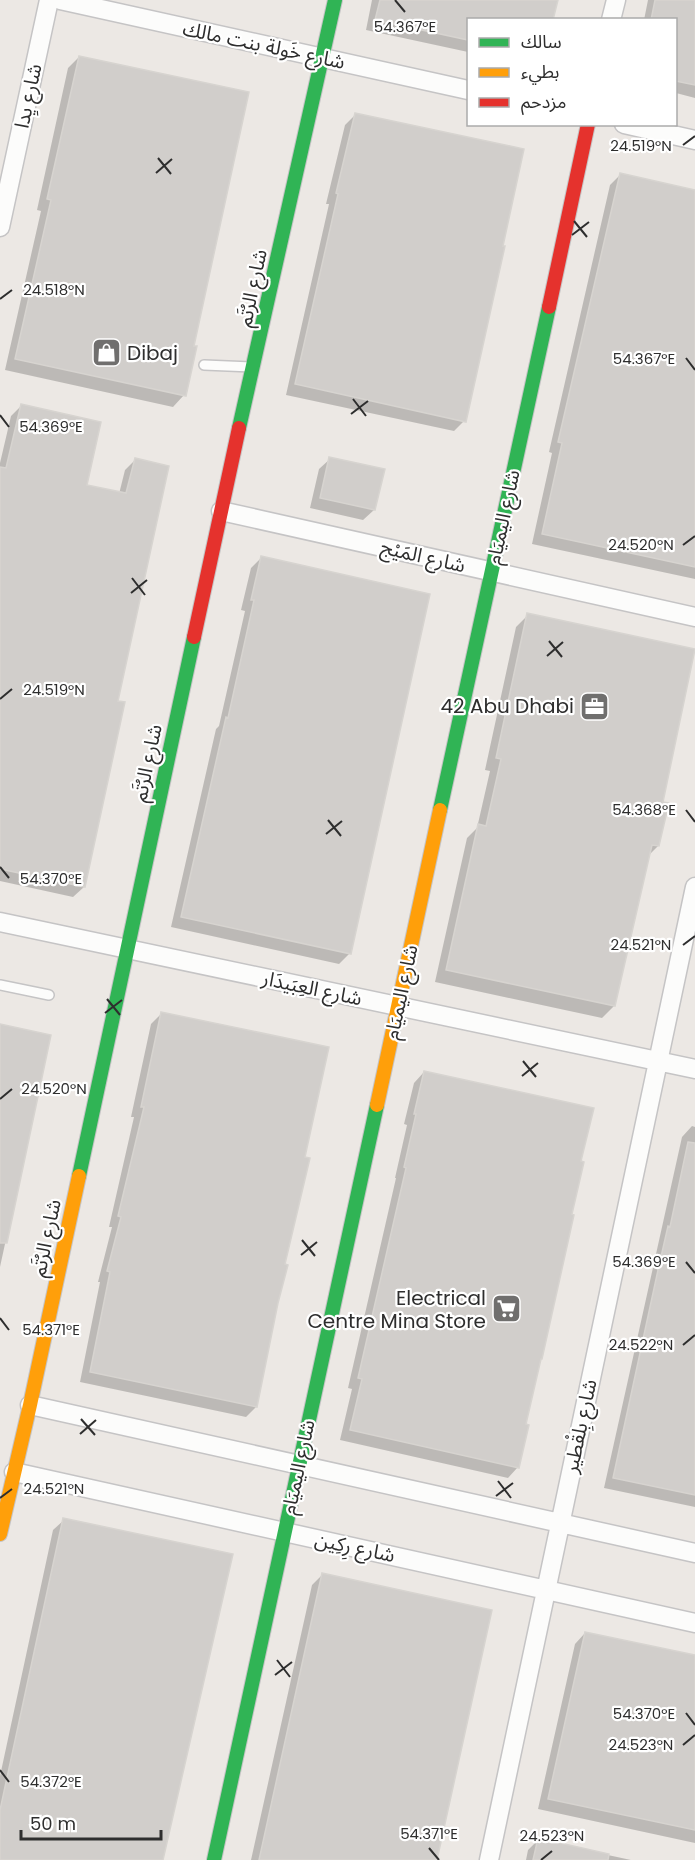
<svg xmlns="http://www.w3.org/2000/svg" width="695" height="1860" font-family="Poppins,'Noto Sans Arabic',sans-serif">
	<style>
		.shadow { fill: #0003 }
		.building { fill: #d1cecb; stroke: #d7d4d0; stroke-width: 1.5 }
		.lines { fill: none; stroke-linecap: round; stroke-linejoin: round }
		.lane-casing { stroke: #c5c4c5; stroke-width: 12 }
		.street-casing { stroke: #c5c4c5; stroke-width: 21 }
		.fast-casing { stroke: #c5c4c5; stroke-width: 16 }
		.slow-casing { stroke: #c5c4c5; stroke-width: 16 }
		.jam-casing { stroke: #c5c4c5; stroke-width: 16 }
		.lane { stroke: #fcfcfb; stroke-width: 9 }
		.street { stroke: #fcfcfb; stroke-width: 18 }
		.fast { stroke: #30b455; stroke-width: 14 }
		.slow { stroke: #ff9f0a; stroke-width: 14 }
		.jam { stroke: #e5322d; stroke-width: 14 }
		.ticks { fill: none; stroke: #2e2e2e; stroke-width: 2 }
		.labels { text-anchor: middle; stroke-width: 4.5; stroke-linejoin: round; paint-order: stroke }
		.street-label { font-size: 20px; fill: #2e2e2e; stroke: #fff }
		.poi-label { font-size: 20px; fill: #2e2e2e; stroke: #fff; text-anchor: end }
		.ticks-label { font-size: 15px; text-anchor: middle; fill: #2e2e2e; stroke: #fff; stroke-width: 4.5; stroke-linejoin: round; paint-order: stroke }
	</style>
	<rect width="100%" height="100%" fill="#ece8e4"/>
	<path class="shadow" d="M372,0h184l-88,20v32l-102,-22z
		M648,0h47v98l-19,-5v-73h-32z
		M79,57l105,338 -11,12 -168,-37 36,-159 -4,-1 31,-142z
		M356,114l108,307 -10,10 -168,-36 43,-191h-3l19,-79z
		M620,175l75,16v388l-163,-35 20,-91 -3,-1 61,-267z
		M21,406l64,80 34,8 6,-24 10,-10 -18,242 -33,185 -11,10 -73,-16v-418l11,-47z
		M330,459l44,51 -11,10 -53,-12 9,-39z
		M261,558l89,395 -11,11 -168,-37 45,-198 3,-3 26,-115 -4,-1 10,-42z
		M528,615l133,188 -3,43 -10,10 -34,150 -12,12 -167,-36 32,-144 10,-10 13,-57 -5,-1 31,-143z
		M162,1013l141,146 -47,248 -10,10 -166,-35 20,-100h-2l14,-55h-3l25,-110h-3l20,-93z
		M0,1025l50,11 -50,231z
		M424,1072l156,90 -56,263 -6,42 -10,11 -168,-38 12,-51 -4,-1 48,-210h-1l12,-53 -3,-1 10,-41z
		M692,1126l3,1v380l-91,-19 78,-351z
		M64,1520l97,340h-161v-84l53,-246z
		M322,1575l113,285h-184l61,-275z
		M585,1633l110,24v186l-157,-34 37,-165z
		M538,1840l93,20h-105l2,-10z"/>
	<path class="building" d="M380,0h178l-5,20h-85v20l-93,-20z
		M655,0h40v85l-20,-4v-61h-24z
		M79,56l170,36 -55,254h3l-11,50 -171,-37 36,-159 -4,-1z
		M355,113l169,36 -21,97h2l-39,176 -171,-38 43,-190 -2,-1z
		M620,173l75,17v377l-153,-33 20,-91 -4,-1z
		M21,404l80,18 -14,63 39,8 9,-35 34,8 -51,235 7,1 -40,185 -85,-18v-402l6,1z
		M329,457l56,12 -10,41 -55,-12z
		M261,556l169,38 -79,360 -170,-37 45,-200 2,1 26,-118h-3z
		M527,613l168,36 -32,153 6,1 -10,43 -7,-1 -37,161 -169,-36 32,-146 8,2 15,-67 -5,-1z
		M161,1012l168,35 -24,110 5,1 -25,106 3,1 -10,38 -21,104 -167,-35 20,-100 -3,-1 14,-54 -3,-1 26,-109h-3z
		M0,1024l51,11 -44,208h-7z
		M424,1071l170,37 -13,53 3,1 -12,52 2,1 -32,144h-1l-15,65 3,1 -10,43 -169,-38 12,-51 -4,-1 48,-210 -2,-1 12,-53h-2z
		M688,1142l7,1v352l-82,-17 45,-208 10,-44 2,1z
		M63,1518l170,36 -70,306h-163v-50z
		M322,1573l170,37 -55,250h-178z
		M585,1632l110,23v175l-147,-31z
		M538,1838l71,16 -1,6h-75z"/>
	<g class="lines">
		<defs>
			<path id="lane" d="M204,365l48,2
				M0,985l49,10"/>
			<path id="street" d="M60,0l408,90
				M611,20l5,-20
				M624,124l71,16
				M0,227l49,-227
				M221,511l474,106
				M0,922l695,147
				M30,1405l665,148
				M14,1472l681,151
				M489,1860l206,-973"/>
			<path id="fast" d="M239,428l96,-428
				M440,810l109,-503
				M79,1176l115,-539
				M214,1860l163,-755"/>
			<path id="slow" d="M377,1105l63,-295
				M0,1534l30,-129 49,-229"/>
			<path id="jam" d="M549,307l39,-183
				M194,637l45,-209"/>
		</defs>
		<use href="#lane" class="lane-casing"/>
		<use href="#street" class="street-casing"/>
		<use href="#fast" class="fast-casing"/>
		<use href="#slow" class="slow-casing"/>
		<use href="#jam" class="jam-casing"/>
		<use href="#lane" class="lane"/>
		<use href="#street" class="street"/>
		<use href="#fast" class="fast"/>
		<use href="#slow" class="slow"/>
		<use href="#jam" class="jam"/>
	</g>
	<path class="ticks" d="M395,0l10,12M683,145l12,-9M158,158l13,16M156,173l16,-14M574,221l13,16M572,235l17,-13M0,299l12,-9M686,358l9,12M353,399l13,17M351,414l17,-13M0,415l9,12M683,545l12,-9M132,578l13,17M131,593l16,-13M549,641l13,16M547,656l16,-14M0,699l12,-10M686,810l9,12M328,820l13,16M326,834l16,-13M0,867l9,11M683,945l12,-9M107,999l13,16M105,1013l17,-13M523,1061l13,16M522,1076l16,-13M0,1099l12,-10M302,1240l13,16M301,1255l16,-13M686,1262l9,11M0,1318l9,12M683,1345l12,-10M81,1419l14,16M80,1434l16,-14M498,1481l13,17M496,1496l17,-13M0,1498l12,-9M277,1660l13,17M275,1675l17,-13M686,1713l9,12M683,1745l12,-10M0,1770l9,12M429,1848l10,12M541,1860l11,-9"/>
	<defs>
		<symbol id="shop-square" viewBox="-11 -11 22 22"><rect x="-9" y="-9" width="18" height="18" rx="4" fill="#706f6e" stroke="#fff"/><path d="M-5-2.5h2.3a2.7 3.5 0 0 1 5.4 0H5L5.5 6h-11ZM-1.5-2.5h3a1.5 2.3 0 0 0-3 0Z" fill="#fff"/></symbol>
		<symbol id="office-square" viewBox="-11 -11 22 22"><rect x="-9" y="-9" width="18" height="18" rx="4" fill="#706f6e" stroke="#fff"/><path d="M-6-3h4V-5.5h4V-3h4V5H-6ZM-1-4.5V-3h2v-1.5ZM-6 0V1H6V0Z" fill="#fff"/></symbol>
		<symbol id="supermarket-square" viewBox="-11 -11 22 22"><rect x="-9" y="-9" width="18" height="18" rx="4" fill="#706f6e" stroke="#fff"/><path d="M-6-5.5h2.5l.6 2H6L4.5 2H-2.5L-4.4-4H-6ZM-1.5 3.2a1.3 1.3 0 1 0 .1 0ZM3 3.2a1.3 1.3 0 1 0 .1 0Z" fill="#fff"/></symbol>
	</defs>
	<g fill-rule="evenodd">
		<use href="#shop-square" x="90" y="336" width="33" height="33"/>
		<use href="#office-square" x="578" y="690" width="33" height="33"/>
		<use href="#supermarket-square" x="490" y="1292" width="33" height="33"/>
	</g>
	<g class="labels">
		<g class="street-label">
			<text transform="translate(264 45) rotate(12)" y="7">شارع خَولة بنت مالك</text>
			<text transform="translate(28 96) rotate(-78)" y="7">شارع يِدا</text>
			<text transform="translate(252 288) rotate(-78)" y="7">شارع الرُتَم</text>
			<text transform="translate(503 517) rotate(-78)" y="7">شارع اليميَام</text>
			<text transform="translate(423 556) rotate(13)" y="7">شارع المَيْج</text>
			<text transform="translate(147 763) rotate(-78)" y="7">شارع الرُتَم</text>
			<text transform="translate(312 988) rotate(12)" y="7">شارع العِبَيدَار</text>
			<text transform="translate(401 992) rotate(-78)" y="7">شارع اليميَام</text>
			<text transform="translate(46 1238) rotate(-78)" y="7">شارع الرُتَم</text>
			<text transform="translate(580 1426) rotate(-78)" y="7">شارع بِلقْطير</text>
			<text transform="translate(298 1467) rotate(-78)" y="7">شارع اليميَام</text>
			<text transform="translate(355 1547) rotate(12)" y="7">شارع رِكِين</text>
		</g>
		<g class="poi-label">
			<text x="127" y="360" text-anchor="start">Dibaj</text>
			<text x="574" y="713">42 Abu Dhabi</text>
			<text x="486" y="1305">Electrical<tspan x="486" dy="23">Centre Mina Store</tspan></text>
		</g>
	</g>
	<g class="ticks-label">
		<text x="405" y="32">54.367°E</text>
		<text x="641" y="151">24.519°N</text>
		<text x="54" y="295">24.518°N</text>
		<text x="644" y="364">54.367°E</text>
		<text x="51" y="432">54.369°E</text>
		<text x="641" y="550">24.520°N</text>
		<text x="54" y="695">24.519°N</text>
		<text x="644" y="815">54.368°E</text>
		<text x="51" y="884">54.370°E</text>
		<text x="641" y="950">24.521°N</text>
		<text x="54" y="1094">24.520°N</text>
		<text x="644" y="1267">54.369°E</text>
		<text x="51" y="1335">54.371°E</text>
		<text x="641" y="1350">24.522°N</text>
		<text x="54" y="1494">24.521°N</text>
		<text x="644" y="1719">54.370°E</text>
		<text x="641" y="1750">24.523°N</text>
		<text x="51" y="1787">54.372°E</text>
		<text x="429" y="1839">54.371°E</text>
		<text x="552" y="1841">24.523°N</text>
	</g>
	<rect x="467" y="18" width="210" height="108" fill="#ffffff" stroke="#ababab" stroke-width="1.5"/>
	<rect x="479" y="38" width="30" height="9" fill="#30b455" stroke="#ababab" stroke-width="1.5"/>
	<text x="521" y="48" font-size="18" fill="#2e2e2e">سالك</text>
	<rect x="479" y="68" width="30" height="9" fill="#ff9f0a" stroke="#ababab" stroke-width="1.5"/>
	<text x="521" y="78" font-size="18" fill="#2e2e2e">بطيء</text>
	<rect x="479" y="98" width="30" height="9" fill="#e5322d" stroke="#ababab" stroke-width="1.5"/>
	<text x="521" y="108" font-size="18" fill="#2e2e2e">مزدحم</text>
	<path d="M21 1830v9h140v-9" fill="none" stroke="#2e2e2e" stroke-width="3"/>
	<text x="30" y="1830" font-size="18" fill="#2e2e2e" stroke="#ffffff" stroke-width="4.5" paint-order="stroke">50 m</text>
</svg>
